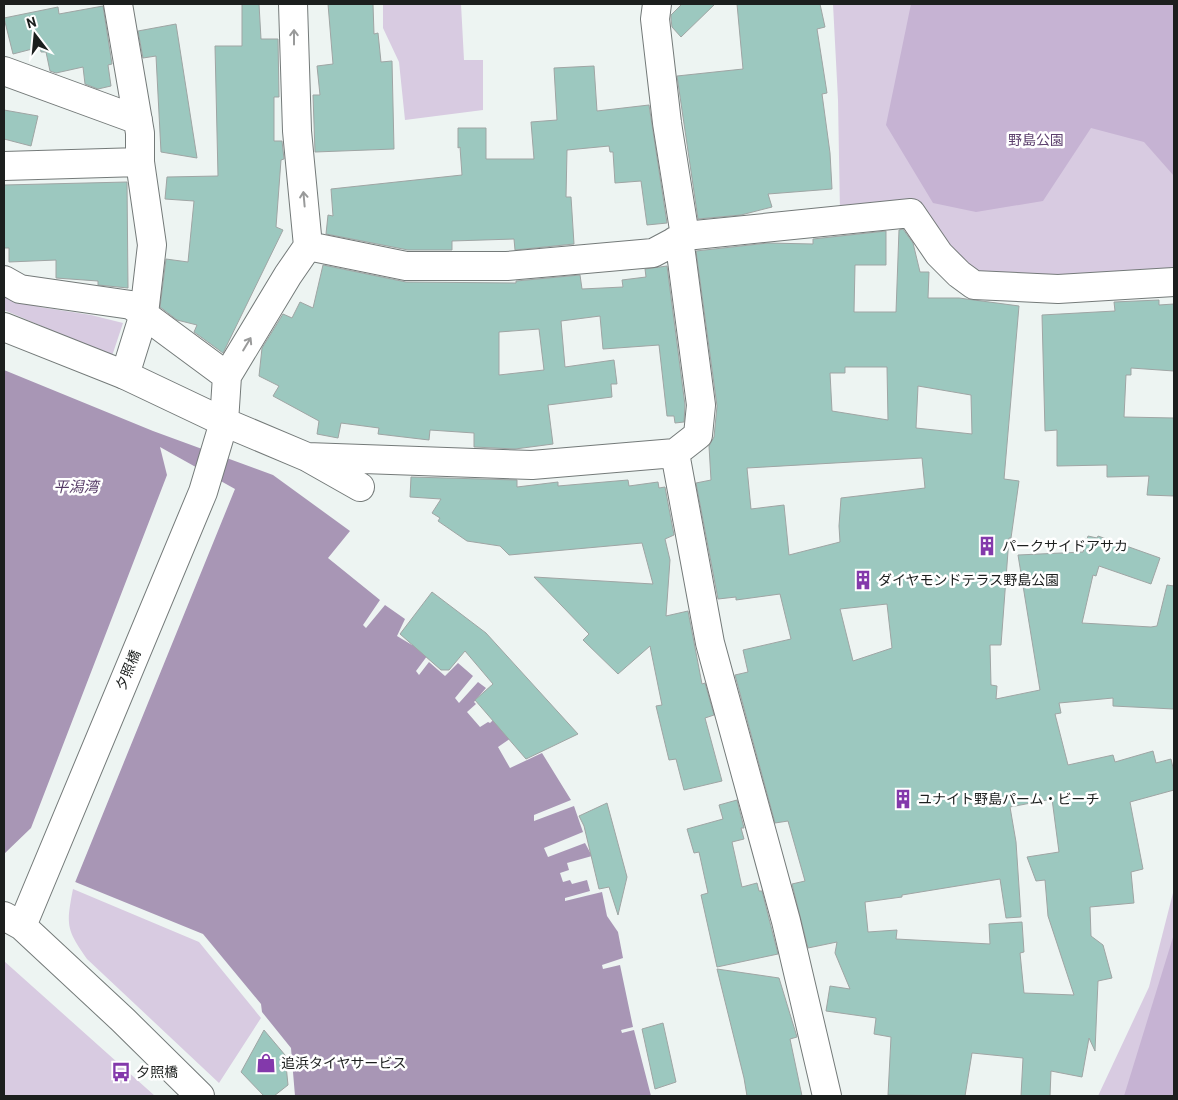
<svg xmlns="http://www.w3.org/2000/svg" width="1178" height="1100" font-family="Barlow,'Noto Sans JP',sans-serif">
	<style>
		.green { fill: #d8cbe1 }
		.forest { fill: #c6b3d3 }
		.water { fill: #a896b5 }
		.pier { fill: #edf4f2 }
		.building { fill: #9cc8bf; stroke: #9fa5a4; fill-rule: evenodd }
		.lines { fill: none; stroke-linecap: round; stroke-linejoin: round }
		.minor-casing { stroke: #747a79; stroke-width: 30 }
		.tertiary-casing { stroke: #747a79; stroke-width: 30 }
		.minor { stroke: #fff; stroke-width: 28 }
		.tertiary { stroke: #fff; stroke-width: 28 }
		.oneway { stroke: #999a9a }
		.labels { text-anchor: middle; stroke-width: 5; stroke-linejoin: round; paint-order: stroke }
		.park-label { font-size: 14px; fill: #5d416e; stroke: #fff }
		.poi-label { font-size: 14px; fill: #1c1f1e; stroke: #fff; text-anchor: start }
		.street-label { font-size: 14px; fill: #1c1f1e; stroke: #fff }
		.water-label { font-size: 15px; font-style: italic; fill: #543965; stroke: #fff }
	</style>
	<rect width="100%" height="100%" fill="#edf4f2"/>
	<path class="green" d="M383,4h78l3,56h19v50l-78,10 -6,-58 -16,-34z
		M833,4h341v269l-194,4 -37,-26 -25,-43 -78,5 -2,-113z
		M4,292l36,15 51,8 32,8 -11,33 -108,-46z
		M73,889l126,53 62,76 -42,65 -132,-124c-21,-30 -21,-34 -14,-70z
		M1174,889v207h-76l51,-109z
		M4,961l151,135h-151z"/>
	<path class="forest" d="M911,4h263v172l-30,-34 -53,-14 -48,73 -67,11 -43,-9 -47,-78z
		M1174,934v162h-50z"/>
	<path class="water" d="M4,370l149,61 120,44 77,56 -22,27 52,42 -17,25 3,3 19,-23 20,14 -8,17 15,9 11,-15 13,14 -20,27 3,4 10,-13 16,14 13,-13 15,13 -18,22 4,5 19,-21 8,6 -12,14 2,2 -9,8 13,15 8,-5 2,1 13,-13 20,20 -25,17 12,21 32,-15 29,47 -37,15v6l40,-15 9,26 -39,16 4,9 37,-14 7,13 -25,7 2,7 -9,3 3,9 7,-2 2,4 15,-4 3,11 -25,7v3l37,-9 5,24 11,16 5,26 -21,7 1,4 17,-4 13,62 -12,3 1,3 12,-3 17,66h-356l-4,-48 -29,-36 -1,-8 -58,-70 -199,-81z"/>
	<path class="pier" d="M160,447l75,42 -161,396 -70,-31 27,-26 136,-353z"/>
	<path class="building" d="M242,4h17l2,35h17l1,58h-5v44h8l2,18 -3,1 -5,67 7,3 -60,123 -29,-21 3,-7 -20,-5 -17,-13 6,-48 22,3 6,-61 -29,-2 2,-22 51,-1 -3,-130h27z
		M328,4h45l1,30 4,-1 3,29 11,-1 2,88 -79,3 -2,-57h7l-3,-29 16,-2z
		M682,4h33l-34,33 -9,-10 -1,-8v-4z
		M737,4h83l5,23 -8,2 10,64 -5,1 8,59 2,36 -64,5 4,13 -31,8 -43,4 -21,-143 66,-7z
		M103,6l9,58 -4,1 3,21 -13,3 -13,-5 -2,-17 -27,6 -6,-2 -4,-19h-5l-1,-5 -27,7 -9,-36 54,-11 1,7z
		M176,24l21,134 -36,-6 -5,-96 -13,2 -5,-27z
		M594,66l3,45 52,-6 18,118 -20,2 -6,-44 -26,2 -2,-31h-3l-1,-6 -42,4 -1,47h5l3,47 -59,6 -1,-11 -62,2v9h-44l-82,-16 2,-19 5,1 -2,-27 131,-14 -2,-28 -2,1v-20h28v31h48l-3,-37 26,-2 -3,-52z
		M4,110l34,6 -7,30 -27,-7z
		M127,182l1,106 -30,-3v-4l-42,-3v-18l-47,2v-14h-5v-63z
		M903,229l10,14 7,29h9l-1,26h31l60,8 -15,173 15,2 -8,57h-2l-8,107h-11l1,40 6,1 -1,13 44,-9 -22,-135 65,-3 5,-16 9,2 1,-2 62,22 -9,26 -52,-18 -3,10 -3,-1 -11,48 69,4 6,-1 10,-41 7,1v123l-61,-3v-8l-54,5 2,10 -6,1 13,51 45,-10 2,7 38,-11 3,12 15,-4 3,13v18l-44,12 13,67 -12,3 3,31 -44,4 1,29 12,9 9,33 -14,3 -3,70 -6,-13 -7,39 -31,-6 -1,25h-29l2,-38 -51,-5 -7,43 -77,-1 3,-58 -17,-3 2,-16 -50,-7 4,-25 20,3 -15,-36 2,-11 -29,6 -16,-64 13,-3 -17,-60 -13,2 -40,-148 13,-3 -5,-22 48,-11 -11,-45 -44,6v-3l-18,2 -22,-116 15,-3 -2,-34 5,-9 3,-31 -21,-155 72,-8 45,1v-5l73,-8v34h-31l-1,47h42l3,-82zM845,367h42l1,53 -56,-9 -2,-38h15zM918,386l53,9 1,39 -56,-6zM922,458l3,30 -84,10 -2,28 1,16 -51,13 -5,-50 -33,4 -4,-41zM887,604l5,44 -39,13 -13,-52zM1052,799l7,53 -32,5 9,24 9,-1 3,36 26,79 -50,-2 -4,-40 4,-1 -2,-30 -33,2 1,20 -94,-5 1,-9 -29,2 -3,-30 37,-5v-2l98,-16 6,39 15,-1 -5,-75 -6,-35z
		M323,265l83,17 110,1v-2l64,-6 2,14 41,-2 -1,-7 24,-3 -1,-8 22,-3 18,139 -1,17 -9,1 -1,-7h-7l-8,-71 -56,4 -3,-33 -39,5 4,46 49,-7 3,24h-6l1,13 -64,8 5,39 -38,5 -41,-2v-14l-44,-3 -1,10 -51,-6 1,-6 -38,-5 -3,15 -21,-4 2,-13 -46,-25 6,-10 -20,-10 3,-28 21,-34 9,4 8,-16 13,6zM539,329l5,41 -45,5v-43z
		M1159,300v5l15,-1v67l-43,-3v7h-5l-2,42 50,1v78l-27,-1 2,-19 -42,1v-12l-50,1v-36l-12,1 -3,-116 73,-4 -1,-9z
		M411,477l106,3v7l41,-5v4l70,-6 1,6 29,-4 1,6 6,-1 9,48 -9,4 5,21 -4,56 22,-5 14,73 3,-1 9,32 -9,3 17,63 -38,9 -8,-31 -7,1 -13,-54 6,-1 -12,-59 -32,28 -35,-34 6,-6 -55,-57 119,7 -11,-41 -133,12 -9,-9 -33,-5 -29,-20 2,-3 -8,-5 9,-14 -31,-2z
		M432,592l54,41 92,101 -52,25 -51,-59 18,-16 -28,-33 -16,19h-8l-41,-36z
		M737,800l7,28h-3l3,11 -12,3 10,45 15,-4 2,8h3l16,63 -61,13 -16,-72 7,-2 -9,-41 -5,1 -7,-24 36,-10 -4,-14z
		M607,803l20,74 -9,38 -9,-28 -10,2 -15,-63 -5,-10z
		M717,969l62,9 18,59 -7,2 12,57h-55l-3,-18z
		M663,1023l13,59 -21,7 -13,-60z
		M264,1030l21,25 3,30 -14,11h-10l-23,-24z"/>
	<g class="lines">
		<defs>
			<path id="minor" d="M118,4l22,129v29l12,83 -8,69 -19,61
				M293,4l4,127 11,115 -20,29 -61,101 -3,46 83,35 53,30
				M657,4l-2,15 12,104 18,113
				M4,71l134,49
				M4,166l136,-4
				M308,246l98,20h101l146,-13 32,-17 226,-23 28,41 20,20 15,11 84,4 116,-7
				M4,280l16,9 111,16 96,71
				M675,453l23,-18 3,-30 -20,-152 -6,-12
				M307,457l225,8 143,-12 35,190 76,278 41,175"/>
			<path id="tertiary" d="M4,327l121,48 99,47 -21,70 -181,434
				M4,916l18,10 101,94 77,76"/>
		</defs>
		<use href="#minor" class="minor-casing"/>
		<use href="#tertiary" class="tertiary-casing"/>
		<use href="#minor" class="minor"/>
		<use href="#tertiary" class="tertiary"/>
	</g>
	<defs><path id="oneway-shaft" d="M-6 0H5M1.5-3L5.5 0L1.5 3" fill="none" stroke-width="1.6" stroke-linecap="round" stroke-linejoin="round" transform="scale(1.25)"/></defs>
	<g class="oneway">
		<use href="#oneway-shaft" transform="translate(294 37) rotate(-90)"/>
		<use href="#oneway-shaft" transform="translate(304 199) rotate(-95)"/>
		<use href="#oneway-shaft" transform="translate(247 344) rotate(-59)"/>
	</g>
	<defs>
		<symbol id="building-bare" viewBox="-9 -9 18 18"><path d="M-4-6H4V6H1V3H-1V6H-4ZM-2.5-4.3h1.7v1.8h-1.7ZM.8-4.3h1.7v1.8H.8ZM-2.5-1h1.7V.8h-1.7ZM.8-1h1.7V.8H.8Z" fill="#8339ab" stroke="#fff" stroke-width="2.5" paint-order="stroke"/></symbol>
		<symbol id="shop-bare" viewBox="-9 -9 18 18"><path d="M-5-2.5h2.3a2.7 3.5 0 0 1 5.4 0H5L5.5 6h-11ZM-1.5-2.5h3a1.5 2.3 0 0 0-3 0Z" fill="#8339ab" stroke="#fff" stroke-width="2.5" paint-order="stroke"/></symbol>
		<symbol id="bus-bare" viewBox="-9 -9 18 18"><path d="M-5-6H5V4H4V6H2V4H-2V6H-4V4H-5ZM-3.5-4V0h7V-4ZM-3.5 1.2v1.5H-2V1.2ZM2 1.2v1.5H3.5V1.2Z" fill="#8339ab" stroke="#fff" stroke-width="2.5" paint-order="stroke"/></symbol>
	</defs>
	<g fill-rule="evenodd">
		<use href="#building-bare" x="973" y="532" width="28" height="28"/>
		<use href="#building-bare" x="849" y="566" width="28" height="28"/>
		<use href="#building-bare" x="889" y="785" width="28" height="28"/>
		<use href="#shop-bare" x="252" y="1049" width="28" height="28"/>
		<use href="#bus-bare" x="107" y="1058" width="28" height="28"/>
	</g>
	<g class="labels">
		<g class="park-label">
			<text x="1036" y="145">野島公園</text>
		</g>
		<g class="poi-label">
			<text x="1002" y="551">パークサイドアサカ</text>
			<text x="878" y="585">ダイヤモンドテラス野島公園</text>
			<text x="918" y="804">ユナイト野島パーム・ビーチ</text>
			<text x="281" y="1068">追浜タイヤサービス</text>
			<text x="136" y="1077">夕照橋</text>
		</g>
		<g class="street-label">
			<text transform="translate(128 670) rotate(-67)" y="5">夕照橋</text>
		</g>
		<g class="water-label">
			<text x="76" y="492">平潟湾</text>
		</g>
	</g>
	<rect width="1178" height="1100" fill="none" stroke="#1c1f1e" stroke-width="10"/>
	<g transform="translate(35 35) rotate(344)" stroke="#ffffff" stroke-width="4" paint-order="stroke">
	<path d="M0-4L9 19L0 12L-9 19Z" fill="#1c1f1e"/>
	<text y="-8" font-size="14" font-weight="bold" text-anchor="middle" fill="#1c1f1e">N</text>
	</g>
</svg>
